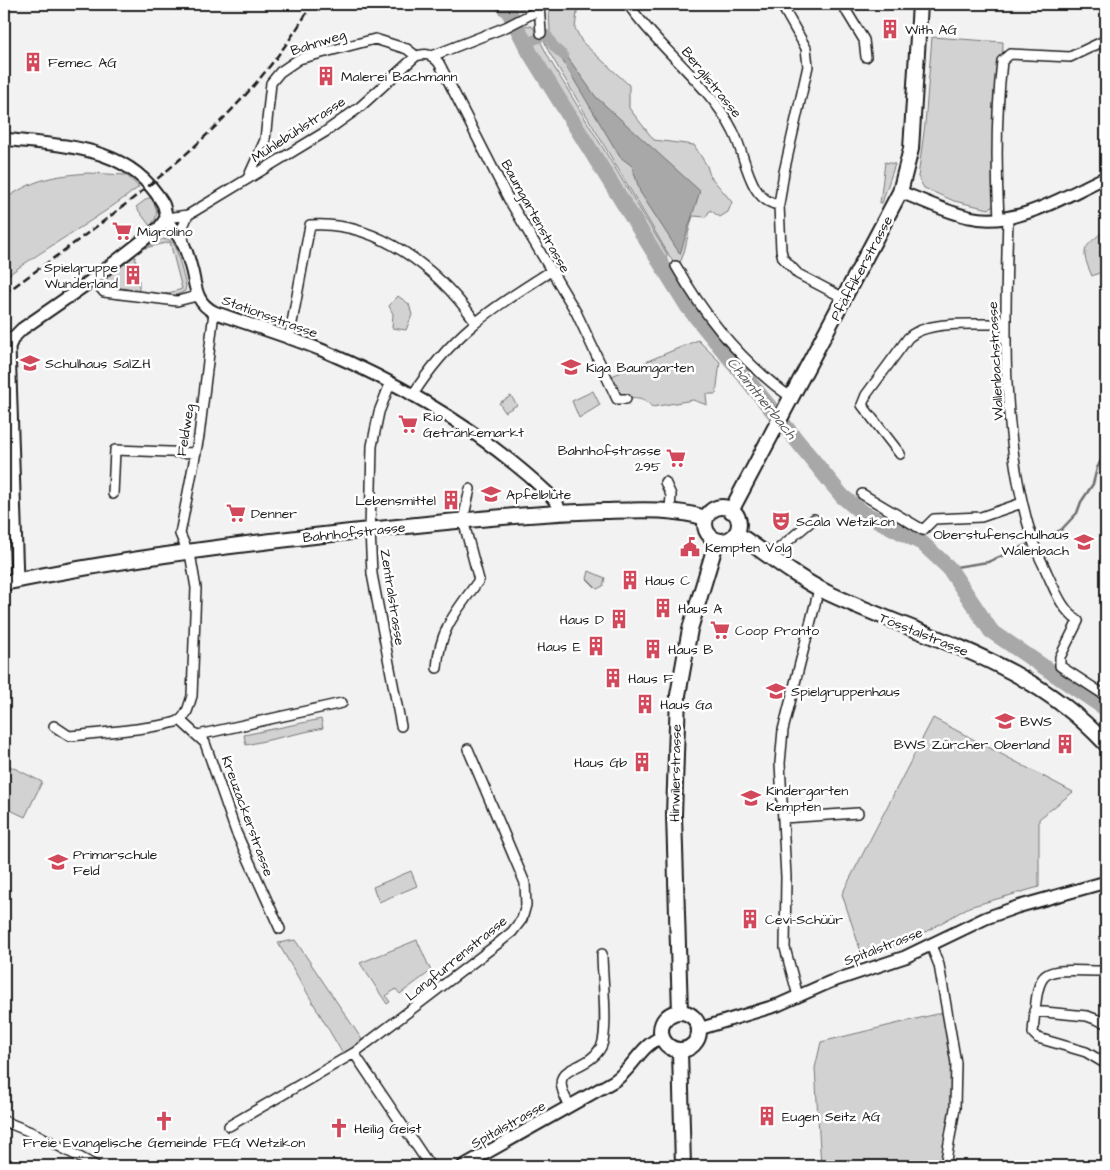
<svg xmlns="http://www.w3.org/2000/svg" width="1110" height="1170" font-family="'Architects Daughter',sans-serif">
	<style>
		.green { fill: #d2d2d2; stroke: #777 }
		.water { fill: #a8a8a8; stroke: #707070 }
		.lines { fill: none; stroke-linecap: round; stroke-linejoin: round }
		.stream { stroke: #707070; stroke-width: 2.5 }
		.canal { stroke: #a8a8a8; stroke-width: 10 }
		.river { stroke: #a8a8a8; stroke-width: 16 }
		.minor-casing { stroke: #1c1c1c; stroke-width: 12 }
		.tertiary-casing { stroke: #1c1c1c; stroke-width: 15 }
		.secondary-casing { stroke: #1c1c1c; stroke-width: 18 }
		.minor { stroke: #fff; stroke-width: 9 }
		.tertiary { stroke: #fff; stroke-width: 11 }
		.secondary { stroke: #fff; stroke-width: 14 }
		.rail { stroke: #1c1c1c; stroke-width: 2.5; stroke-dasharray: 8 4; stroke-linecap: butt }
		.labels { text-anchor: middle; stroke-width: 5; stroke-linejoin: round; paint-order: stroke }
		.poi-label { font-size: 14px; fill: #1c1c1c; stroke: #fff; text-anchor: start }
		.street-label { font-size: 14px; fill: #1c1c1c; stroke: #fff }
		.water-label { font-size: 15px; font-style: italic; fill: #5b5b5b; stroke: #fff }
	</style>
	<rect width="100%" height="100%" fill="#f2f2f2"/>
	<filter id="ink" filterUnits="userSpaceOnUse"><feTurbulence type="fractalNoise" baseFrequency=".02" numOctaves="2"/><feDisplacementMap in="SourceGraphic" scale="10" xChannelSelector="R" yChannelSelector="G"/><feConvolveMatrix kernelMatrix="1 2 1 2 8 2 1 2 1" color-interpolation-filters="sRGB"/></filter>
	<g filter="url(#ink)">
		<path class="green" d="M495,4h28l2,4 -25,6z
			M574,4l4,1 -3,23 7,14 47,43v23l25,32 40,5 13,21 3,10 22,26 -4,10 -8,5 -10,-7 -4,7 -13,-1c-6,17 -6,33 -14,49l-6,-3 -124,-210 -8,-19 9,-2 -1,-20 5,-6z
			M526,25l7,2 18,35 116,192 -2,14 -17,-22 -118,-193 -12,-23z
			M932,37l71,5 -5,159 -9,8 -35,-8 -30,-13 -6,-11 7,-53z
			M885,162l10,2 -13,39h-2z
			M88,173l38,2 13,12c-43,33 -91,59 -135,91v-85l4,4c29,-19 46,-21 80,-24z
			M148,198h3c7,10 8,19 -1,28l-14,-19z
			M1106,229v41l-14,6c-13,-29 -8,-28 14,-47z
			M161,239l9,1 6,7 10,39 -1,5 -10,5 -10,-2 17,-5 -12,-47 -25,6z
			M135,256l1,6 -10,8 2,10h11v11l-29,-5 -3,-9z
			M398,296l11,8 3,11 -6,15 -14,-2 1,-14 -4,-8z
			M698,340l22,22 -4,32h-10l1,11 -14,-5 -41,7c-10,-13 -20,-9 -35,-8l-10,-21z
			M593,391l7,14 -21,13 -7,-17z
			M511,396l6,9 -12,7 -6,-9z
			M589,571l16,7 -2,8 -6,3 -10,-10z
			M933,718l140,74 -34,27v68l-70,20 -54,31 -52,20 -21,-64z
			M321,719l2,9 -77,17 -2,-10z
			M4,763l38,19 -17,35 -19,-9 -2,2z
			M411,871l6,15 -38,16 -6,-15z
			M295,940l68,101 -20,13 -65,-111z
			M417,940l14,31 -31,23 -4,-5 -10,7 4,6 -3,2 -27,-41z
			M949,1011l7,52 -11,103h-124l-6,-98 6,-26z"/>
		<path class="water" d="M566,55l30,42 104,94 -20,63 -40,-62 -8,-26 -12,-9 -59,-99z"/>
		<g class="lines">
			<path class="stream" d="M949,568l39,-6 73,-32 16,-17 4,-11 12,-18 4,-16 9,-17"/>
			<path class="canal" d="M545,35h2l8,13 9,8
				M525,43l14,-5"/>
			<path class="river" d="M505,4l25,49 158,254 154,189 18,15 62,32 27,25 42,63 115,78"/>
			<defs>
				<path id="minor" d="M539,4l2,29
					M628,4c30,44 82,81 105,127 13,24 15,70 46,74
					M781,4l25,44 2,18 -24,106 -5,33 2,45 2,8 15,16 46,24
					M842,4l22,36 2,17
					M432,56l74,-29 33,-17
					M248,178l17,-38 6,-57 9,-11 19,-13 76,-20 32,10 9,7
					M166,218l22,-3 137,-83 35,-25 56,-51c11,-3 15,-2 23,7l70,137 67,112 41,87h9
					M1008,218c-3,105 -8,215 23,317 3,13 11,26 16,38 9,19 14,35 31,48l-18,36v9l46,30
					M999,219c-3,-53 -3,-105 3,-158l8,-7 60,3 36,-17
					M184,243l-2,-14 6,-14
					M676,266c29,51 67,98 116,132
					M93,279l11,13 73,9 20,-5
					M289,339l21,-114c67,-5 128,44 165,96
					M390,384l-11,28 -7,34 -2,84 2,44 29,152
					M412,396c40,-63 78,-86 139,-125
					M900,454l-38,-49 4,-10 42,-57c20,-19 70,-13 97,-14
					M665,482l6,13 -1,15
					M113,494l2,-44 81,3
					M862,494l61,36 11,-11 47,-2 41,-14
					M770,556l44,-37
					M437,668c3,-40 19,-56 42,-88l-16,-60 7,-31
					M180,720l25,23 31,89 44,97
					M54,726l15,10 12,-1c16,-2 90,-8 99,-15 8,-5 9,-16 12,-24l4,-108 -5,-29 -11,-25 19,-98 15,-124
					M198,735l144,-32
					M783,818l75,-5
					M931,945l8,20 17,98 -1,45 -10,58
					M1106,971c-68,0 -67,-10 -73,62l5,5 48,14 20,12
					M798,996l-13,-48 1,-71 -6,-114 3,-33 36,-141
					M1034,1011l53,5 19,7
					M354,1053l76,113
					M570,1106c-27,-45 15,-30 31,-59 8,-15 1,-73 1,-93
					M4,1121l34,14 58,31
					M229,1126l125,-73 142,-108 16,-13 10,-13 4,-14 -1,-22 -57,-134"/>
				<path id="tertiary" d="M4,139c59,7 124,6 158,63 4,6 3,13 5,18 4,8 11,14 15,22 5,8 7,19 10,29 4,17 4,32 22,41 36,13 74,24 110,39 82,35 161,83 226,144l7,8 3,9
					M900,192c23,8 45,20 69,25 47,11 96,-21 137,-40
					M17,580l-8,-233 4,-9 9,-9 62,-43 76,-59 6,-9
					M699,1029l79,-24 52,-23 75,-25 81,-39 31,-11 89,-25
					M463,1166l151,-85c19,-12 26,-36 48,-44"/>
				<path id="secondary" d="M705 524a17 17 0 1 1 34 0a17 17 0 1 1-34 0Z
					M731,511l169,-319 11,-43 9,-145
					M736,533c30,20 59,44 92,60 100,47 200,66 278,151
					M4,583c146,-30 294,-46 442,-61 53,-5 106,-10 159,-11 35,-1 67,-3 101,7
					M661 1031a19 19 0 1 1 38 0a19 19 0 1 1-38 0Z
					M680,1012l-6,-197 4,-120 12,-66 27,-89
					M680,1051l3,115"/>
			</defs>
			<use href="#minor" class="minor-casing"/>
			<use href="#tertiary" class="tertiary-casing"/>
			<use href="#secondary" class="secondary-casing"/>
			<use href="#minor" class="minor"/>
			<use href="#tertiary" class="tertiary"/>
			<use href="#secondary" class="secondary"/>
			<path class="rail" d="M4,294c114,-83 236,-165 308,-290"/>
		</g>
	</g>
	<defs>
		<symbol id="building-bare" viewBox="-9 -9 18 18"><path d="M-4-6H4V6H1V3H-1V6H-4ZM-2.5-4.3h1.7v1.8h-1.7ZM.8-4.3h1.7v1.8H.8ZM-2.5-1h1.7V.8h-1.7ZM.8-1h1.7V.8H.8Z" fill="#d1495b" stroke="#fff" stroke-width="2.5" paint-order="stroke"/></symbol>
		<symbol id="supermarket-bare" viewBox="-9 -9 18 18"><path d="M-6-5.5h2.5l.6 2H6L4.5 2H-2.5L-4.4-4H-6ZM-1.5 3.2a1.3 1.3 0 1 0 .1 0ZM3 3.2a1.3 1.3 0 1 0 .1 0Z" fill="#d1495b" stroke="#fff" stroke-width="2.5" paint-order="stroke"/></symbol>
		<symbol id="school-bare" viewBox="-9 -9 18 18"><path d="M0-5L7-2L0 1L-7-2ZM-4 1L0 2.5L4 1V4Q0 6-4 4Z" fill="#d1495b" stroke="#fff" stroke-width="2.5" paint-order="stroke"/></symbol>
		<symbol id="theatre-bare" viewBox="-9 -9 18 18"><path d="M-5-5.5Q0-4 5-5.5V0Q5 5 0 6Q-5 5-5 0ZM-3.3-2.5H-1v1.5H-3.3ZM1-2.5H3.3v1.5H1ZM-2.8 1Q0 5.5 2.8 1Z" fill="#d1495b" stroke="#fff" stroke-width="2.5" paint-order="stroke"/></symbol>
		<symbol id="civic-bare" viewBox="-9 -9 18 18"><path d="M-.6-6.5H3V-4.5H.6V-3L4-1V1h2V6H-6V1h2V-1L-.6-3ZM-1.2 2.5V6h2.4V2.5Z" fill="#d1495b" stroke="#fff" stroke-width="2.5" paint-order="stroke"/></symbol>
		<symbol id="church-bare" viewBox="-9 -9 18 18"><path d="M-1.2-6h2.4v3.5h3.3v2.4h-3.3V6h-2.4V-.1h-3.3v-2.4h3.3Z" fill="#d1495b" stroke="#fff" stroke-width="2.5" paint-order="stroke"/></symbol>
	</defs>
	<g fill-rule="evenodd">
		<use href="#building-bare" x="876" y="15" width="28" height="28"/>
		<use href="#building-bare" x="19" y="48" width="28" height="28"/>
		<use href="#building-bare" x="312" y="62" width="28" height="28"/>
		<use href="#supermarket-bare" x="108" y="217" width="28" height="28"/>
		<use href="#building-bare" x="119" y="261" width="28" height="28"/>
		<use href="#school-bare" x="16" y="349" width="28" height="28"/>
		<use href="#school-bare" x="557" y="353" width="28" height="28"/>
		<use href="#supermarket-bare" x="394" y="410" width="28" height="28"/>
		<use href="#supermarket-bare" x="662" y="444" width="28" height="28"/>
		<use href="#school-bare" x="477" y="480" width="28" height="28"/>
		<use href="#building-bare" x="437" y="486" width="28" height="28"/>
		<use href="#supermarket-bare" x="222" y="499" width="28" height="28"/>
		<use href="#theatre-bare" x="767" y="507" width="28" height="28"/>
		<use href="#school-bare" x="1070" y="528" width="28" height="28"/>
		<use href="#civic-bare" x="676" y="533" width="28" height="28"/>
		<use href="#building-bare" x="616" y="566" width="28" height="28"/>
		<use href="#building-bare" x="649" y="594" width="28" height="28"/>
		<use href="#building-bare" x="605" y="605" width="28" height="28"/>
		<use href="#supermarket-bare" x="706" y="616" width="28" height="28"/>
		<use href="#building-bare" x="582" y="632" width="28" height="28"/>
		<use href="#building-bare" x="639" y="635" width="28" height="28"/>
		<use href="#building-bare" x="599" y="664" width="28" height="28"/>
		<use href="#school-bare" x="762" y="677" width="28" height="28"/>
		<use href="#building-bare" x="631" y="690" width="28" height="28"/>
		<use href="#school-bare" x="991" y="707" width="28" height="28"/>
		<use href="#building-bare" x="1051" y="730" width="28" height="28"/>
		<use href="#building-bare" x="628" y="748" width="28" height="28"/>
		<use href="#school-bare" x="737" y="784" width="28" height="28"/>
		<use href="#school-bare" x="44" y="848" width="28" height="28"/>
		<use href="#building-bare" x="736" y="905" width="28" height="28"/>
		<use href="#building-bare" x="753" y="1102" width="28" height="28"/>
		<use href="#church-bare" x="150" y="1107" width="28" height="28"/>
		<use href="#church-bare" x="325" y="1114" width="28" height="28"/>
	</g>
	<g class="labels">
		<g class="poi-label">
			<text x="905" y="34">With AG</text>
			<text x="48" y="67">Femec AG</text>
			<text x="341" y="81">Malerei Bachmann</text>
			<text x="137" y="236">Migrolino</text>
			<text x="118" y="272" text-anchor="end">Spielgruppe<tspan x="118" dy="16">Wunderland</tspan></text>
			<text x="45" y="368">Schulhaus SalZH</text>
			<text x="586" y="372">Kiga Baumgarten</text>
			<text x="423" y="421">Rio<tspan x="423" dy="16">Getränkemarkt</tspan></text>
			<text x="661" y="455" text-anchor="end">Bahnhofstrasse<tspan x="661" dy="16">295</tspan></text>
			<text x="506" y="499">Apfelblüte</text>
			<text x="436" y="505" text-anchor="end">Lebensmittel</text>
			<text x="251" y="518">Denner</text>
			<text x="796" y="526">Scala Wetzikon</text>
			<text x="1069" y="539" text-anchor="end">Oberstufenschulhaus<tspan x="1069" dy="16">Walenbach</tspan></text>
			<text x="705" y="552">Kempten Volg</text>
			<text x="645" y="585">Haus C</text>
			<text x="678" y="613">Haus A</text>
			<text x="604" y="624" text-anchor="end">Haus D</text>
			<text x="735" y="635">Coop Pronto</text>
			<text x="581" y="651" text-anchor="end">Haus E</text>
			<text x="668" y="654">Haus B</text>
			<text x="628" y="683">Haus F</text>
			<text x="791" y="696">Spielgruppenhaus</text>
			<text x="660" y="709">Haus Ga</text>
			<text x="1020" y="726">BWS</text>
			<text x="1050" y="749" text-anchor="end">BWS Zürcher Oberland</text>
			<text x="627" y="767" text-anchor="end">Haus Gb</text>
			<text x="766" y="795">Kindergarten<tspan x="766" dy="16">Kempten</tspan></text>
			<text x="73" y="859">Primarschule<tspan x="73" dy="16">Feld</tspan></text>
			<text x="765" y="924">Cevi-Schüür</text>
			<text x="782" y="1121">Eugen Seitz AG</text>
			<text x="354" y="1133">Heilig Geist</text>
			<text x="164" y="1147" text-anchor="middle">Freie Evangelische Gemeinde FEG Wetzikon</text>
		</g>
		<g class="street-label">
			<text transform="translate(318 42) rotate(-18)" y="5">Bahnweg</text>
			<text transform="translate(712 82) rotate(51)" y="5">Berglistrasse</text>
			<text transform="translate(298 129) rotate(-33)" y="5">Mühlebühlstrasse</text>
			<text transform="translate(536 216) rotate(61)" y="5">Baumgartenstrasse</text>
			<text transform="translate(861 268) rotate(-62)" y="5">Pfäffikerstrasse</text>
			<text transform="translate(270 316) rotate(20)" y="5">Stationsstrasse</text>
			<text transform="translate(995 361) rotate(-93)" y="5">Wallenbachstrasse</text>
			<text transform="translate(185 430) rotate(-81)" y="5">Feldweg</text>
			<text transform="translate(354 532) rotate(-6)" y="5">Bahnhofstrasse</text>
			<text transform="translate(393 597) rotate(81)" y="5">Zentralstrasse</text>
			<text transform="translate(924 634) rotate(22)" y="5">Tösstalstrasse</text>
			<text transform="translate(675 773) rotate(-89)" y="5">Hinwilerstrasse</text>
			<text transform="translate(248 816) rotate(70)" y="5">Kreuzackerstrasse</text>
			<text transform="translate(883 946) rotate(-21)" y="5">Spitalstrasse</text>
			<text transform="translate(456 958) rotate(-39)" y="5">Langfurrenstrasse</text>
			<text transform="translate(508 1124) rotate(-29)" y="5">Spitalstrasse</text>
		</g>
		<g class="water-label">
			<text transform="translate(762 398) rotate(51)" y="5">Chämtnerbach</text>
		</g>
	</g>
	<rect width="1110" height="1170" fill="none" stroke="#fff" stroke-width="20"/>
	<rect x="10" y="10" width="1090" height="1150" fill="none" stroke="#1c1c1c" stroke-width="2" filter="url(#ink)"/>
</svg>
